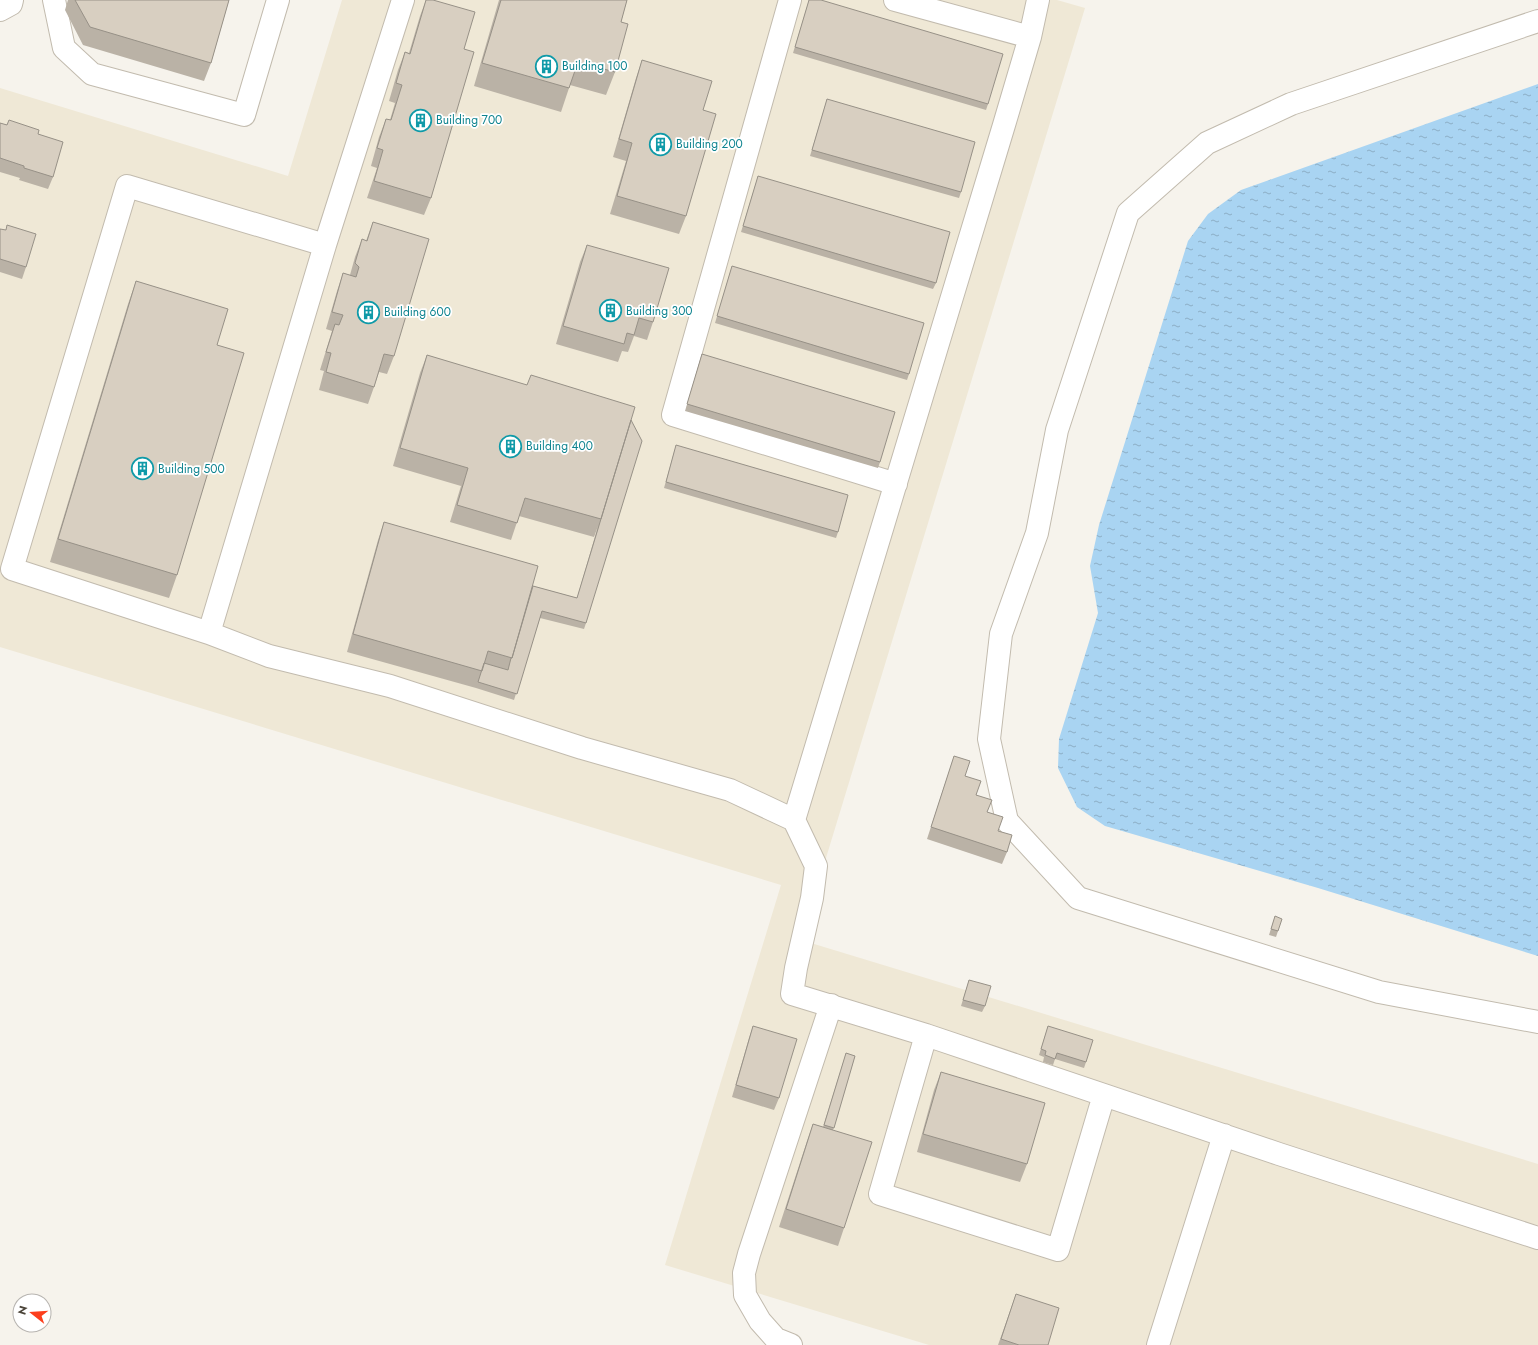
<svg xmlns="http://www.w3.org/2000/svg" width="1538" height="1345" font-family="Jost,sans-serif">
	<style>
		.education { fill: #efe8d6 }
		.water { fill: url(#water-ripples) }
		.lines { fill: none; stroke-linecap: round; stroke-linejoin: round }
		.minor-casing { stroke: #c2bbae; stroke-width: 24 }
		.minor { stroke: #fff; stroke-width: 22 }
		.wall { fill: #bab2a6 }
		.building { fill: #d8cfc1; stroke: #979187 }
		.labels { text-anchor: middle; stroke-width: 3.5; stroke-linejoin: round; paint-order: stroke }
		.culture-label { font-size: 12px; fill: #0d838f; stroke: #fff; text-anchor: start }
	</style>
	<defs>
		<pattern id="water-ripples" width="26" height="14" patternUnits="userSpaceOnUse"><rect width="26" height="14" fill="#a9d4f2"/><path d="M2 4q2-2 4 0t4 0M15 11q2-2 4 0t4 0" fill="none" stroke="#8caec5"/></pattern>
	</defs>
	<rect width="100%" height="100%" fill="#f6f3ec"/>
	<path class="education" d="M342,0h715l28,8 -284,932 737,224v181h-609l-264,-80 116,-380 -781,-238v-559l288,88z"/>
	<path class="water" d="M1538,84v872l-220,-68 -213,-62 -28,-19 -19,-39 1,-29 39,-126 -8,-47 9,-41 89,-284 20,-27 33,-24z"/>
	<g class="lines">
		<defs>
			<path id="minor" d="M54,0l10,48 28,26 152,41 34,-115
				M790,0l-117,415 223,69
				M895,0l135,37
				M1038,0l-8,37 -26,88 -210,695 22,46 -4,32 -16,70 -4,26 134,41 -46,159 178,56 46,-155
				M0,10l11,-6 1,-4
				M1538,21l-247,83 -84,39 -79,70 -71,217 -20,103 -36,101 -12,105 18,82 71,77 301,94 159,30
				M325,245l-116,388 -197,-64 115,-383 198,59 78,-245
				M209,633l60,23 121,30 192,62 148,42 64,30
				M926,1035l353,119 259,84
				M791,1345l-15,-6 -16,-18 -15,-26 -1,-22 5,-19 82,-249
				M1158,1345l66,-210"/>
		</defs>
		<use href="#minor" class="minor-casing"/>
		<use href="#minor" class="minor"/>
	</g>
	<path class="wall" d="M68,0h161l-18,63 -7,18 -121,-36 -18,-35z
		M426,0l38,49 -33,149 -7,17 -57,-17 10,-30 -6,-2 8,-29 7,-18 4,1 5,-17 -6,-2 9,-31 7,-18 4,1 11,-37z
		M499,0h128l-6,22 -6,50 -9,23 -36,-10 -9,27 -87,-26z
		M809,0l179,104 -2,6 -193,-57z
		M642,60l61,50 -17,106 -7,18 -69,-20 16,-53 -13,-4 23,-79z
		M827,99l134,93 -2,6 -149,-42z
		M0,123l38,11 15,43 -5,12 -29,-9 1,-2 -20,-6z
		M758,176l178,107 -3,6 -192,-57z
		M373,222l21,134 -7,18 -8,-2 -5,15 -6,17 -49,-14 5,-19 -4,-1 12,-39 -6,-2 11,-38 6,-18 7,2 5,-18 7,-18 4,2z
		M0,229l26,38 -4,12 -22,-7z
		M587,245l66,77 -6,18 -13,-4 -6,16 -6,-1 -4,11 -62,-18 24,-82z
		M732,266l177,108 -2,6 -192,-57z
		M136,281l81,64 -40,230 -8,23 -119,-36 78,-258z
		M702,354l178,108 -2,6 -193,-57z
		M427,355l204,65 -45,203 -2,6 -44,-11 -26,82 -38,-12 -129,-36 31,-112 6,-18 149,64 44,12 21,-72 -4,11 -75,-21 -8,24 -61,-18 11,-36 -68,-20 27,-93z
		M676,445l162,87 -2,6 -172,-50z
		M954,756l11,20 22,36 20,40 -5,12 -75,-25z
		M1275,916l3,15 -2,6 -7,-2z
		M969,980l16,26 -3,6 -21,-6z
		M753,1026l26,72 -5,12 -42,-13 17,-59z
		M1048,1026l38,36 -2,6 -29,-9 -2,6 -10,-3 1,-5 -5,-2z
		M846,1053l9,3 -22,74 11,98 -6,18 -59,-19 28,-86 6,-17 10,3z
		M941,1072l86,92 -7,18 -103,-30 17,-62z
		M1016,1294l32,51h-50z"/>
	<path class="building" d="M75,0h154l-18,63 -121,-36z
		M426,0h7l42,12 -11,37 10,3 -43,146 -57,-17 9,-31 -6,-2 9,-29 5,1 11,-35 -6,-2 9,-31 5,2z
		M501,0h126l-6,22 7,2 -13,48 -37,-10 -9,26 -87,-25z
		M809,0h12l182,54 -15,50 -193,-57z
		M642,60l70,21 -9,29 13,4 -30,102 -69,-20 15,-53 -13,-4z
		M827,99l148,43 -14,50 -149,-42z
		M9,120l30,10 -1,4 25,8 -10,35 -29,-9v-2l-24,-8v-35l7,2z
		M758,176l192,56 -14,51 -193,-57z
		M373,222l56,17 -35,117 -10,-2 -10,33 -48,-15 5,-19 -5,-1 9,-28 4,1 4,-10 -11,-3 11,-39 13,4 3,-10 -4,-4 7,-24 5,2z
		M7,225l29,9 -10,33 -26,-8v-30l6,1z
		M587,245l82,23 -16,54 -14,-4 -5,17 -7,-2 -3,11 -61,-18z
		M732,266l192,57 -15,51 -192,-58z
		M136,281l92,28 -11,36 27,8 -67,222 -119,-36z
		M702,354l193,58 -15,50 -193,-58z
		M427,355l100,30 4,-10 104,32 -34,112 -76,-21 -8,25 -60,-18 11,-37 -68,-20z
		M631,420l11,21 -56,182 -44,-12 -25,83 -39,-12 6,-19 24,7 3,-12h1l21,-72 44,12z
		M676,445l172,50 -10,37 -172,-50z
		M384,522l154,44 -26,92 -24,-7 -6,20 -129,-37z
		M954,756l16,5 -5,15 16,5 -5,14 16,5 -5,12 16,5 -5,14 14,4 -5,17 -76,-25z
		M1275,916l7,3 -4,12 -7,-2z
		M969,980l22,6 -6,20 -22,-6z
		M753,1026l44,13 -18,59 -43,-13z
		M1048,1026l45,14 -7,22 -29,-9 -2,6 -10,-4 1,-4 -5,-2z
		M846,1053l9,3 -21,72 -10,-3z
		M941,1072l104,31 -18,61 -104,-30z
		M813,1124l59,18 -28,86 -58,-19z
		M1016,1294l43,14 -11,37h-29l-18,-6z"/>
	<defs>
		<symbol id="building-ring" viewBox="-11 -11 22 22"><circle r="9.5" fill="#fff" stroke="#0f9aa8" stroke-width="1.5"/><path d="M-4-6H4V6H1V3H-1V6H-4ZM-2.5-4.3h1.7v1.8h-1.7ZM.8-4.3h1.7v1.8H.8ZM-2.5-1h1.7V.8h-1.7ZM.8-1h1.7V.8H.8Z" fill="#0f9aa8"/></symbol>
	</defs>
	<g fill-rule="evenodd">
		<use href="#building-ring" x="534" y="54" width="25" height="25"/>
		<use href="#building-ring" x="408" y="108" width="25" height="25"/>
		<use href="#building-ring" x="648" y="132" width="25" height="25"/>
		<use href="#building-ring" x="598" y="298" width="25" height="25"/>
		<use href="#building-ring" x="356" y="300" width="25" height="25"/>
		<use href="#building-ring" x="498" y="434" width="25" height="25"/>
		<use href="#building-ring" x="130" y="456" width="25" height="25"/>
	</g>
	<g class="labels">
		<g class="culture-label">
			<text x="562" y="70">Building 100</text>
			<text x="436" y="124">Building 700</text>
			<text x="676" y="148">Building 200</text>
			<text x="626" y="315">Building 300</text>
			<text x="384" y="316">Building 600</text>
			<text x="526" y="450">Building 400</text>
			<text x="158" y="473">Building 500</text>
		</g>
	</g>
	<g transform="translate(32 1313) rotate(287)"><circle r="19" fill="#ffffff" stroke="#b7b4b0"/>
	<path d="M0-3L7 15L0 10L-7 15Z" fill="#fc3f1d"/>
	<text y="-6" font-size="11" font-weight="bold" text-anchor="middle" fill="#4b4439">N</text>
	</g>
</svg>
